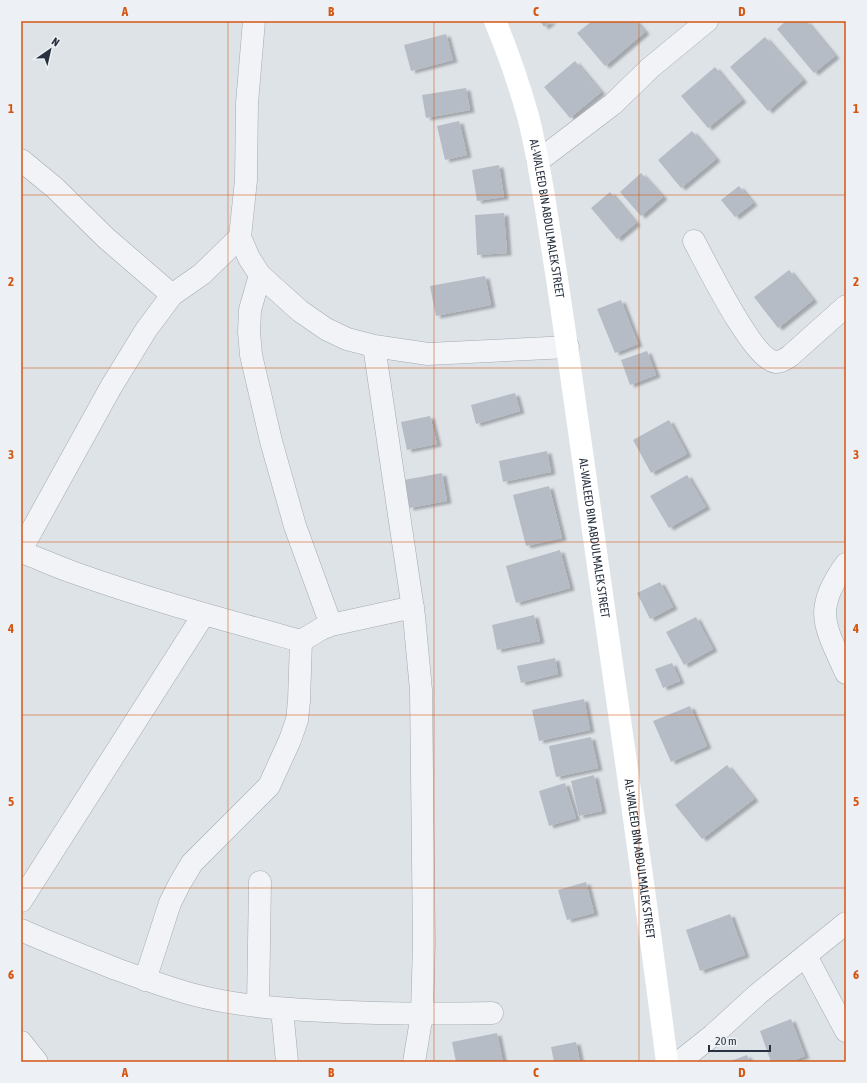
<svg xmlns="http://www.w3.org/2000/svg" width="867" height="1083" font-family="'Asap Condensed',sans-serif">
	<style>
		.building { fill: #b5bcc5; filter: url(#shadow) }
		.lines { fill: none; stroke-linecap: round; stroke-linejoin: round }
		.street-casing { stroke: #a3aab2; stroke-width: 23 }
		.street { stroke: #f1f3f6; stroke-width: 22 }
		.secondary { stroke: #fff; stroke-width: 22 }
		.grid { fill: none; stroke: #d55511; stroke-width: 1; stroke-opacity: 0.55 }
		.labels { text-anchor: middle; stroke-width: 3.5; stroke-linejoin: round; paint-order: stroke }
		.street-label { font-size: 12px; fill: #27313f; stroke: #edf1f5 }
		.neatline { fill: none; stroke: #d55511; stroke-width: 1.5 }
		.grid-label { font-size: 13px; text-anchor: middle; font-weight: bold; fill: #d55511 }
	</style>
	<defs>
		<filter id="shadow"><feDropShadow dx="4.5" dy="2.5" stdDeviation="1" flood-color="#0004"/></filter>
	</defs>
	<rect width="100%" height="100%" fill="#dee3e8"/>
	<path class="building" d="M540,21h12l-8,6z
		M592,21h44l9,11 -40,34 -28,-33z
		M786,21h20l29,35 -21,17 -37,-44z
		M446,34l7,26 -42,11 -7,-26z
		M765,37l38,43 -35,31 -38,-44z
		M575,61l26,31 -31,26 -26,-31z
		M715,67l27,33 -34,28 -27,-32z
		M466,88l4,22 -44,8 -4,-23z
		M459,121l8,34 -22,5 -8,-34z
		M692,131l24,28 -35,29 -23,-28z
		M499,165l5,32 -27,4 -5,-31z
		M641,173l22,24 -22,19 -21,-24z
		M739,186l14,17 -18,14 -14,-17z
		M610,192l26,31 -19,16 -26,-31z
		M504,213l3,40 -30,2 -2,-40z
		M789,270l24,30 -35,28 -24,-31z
		M485,276l6,29 -55,11 -6,-30z
		M621,300l17,44 -23,9 -18,-44z
		M647,351l9,24 -26,10 -9,-25z
		M515,393l5,18 -44,13 -5,-19z
		M430,416l7,28 -30,6 -6,-28z
		M669,420l18,34 -36,19 -18,-33z
		M547,451l4,21 -48,10 -4,-21z
		M442,473l5,28 -38,7 -5,-28z
		M687,475l19,32 -37,21 -19,-32z
		M549,486l13,52 -36,8 -13,-51z
		M560,550l10,38 -54,15 -10,-37z
		M660,582l13,25 -23,12 -13,-26z
		M534,615l6,26 -43,9 -5,-25z
		M696,617l17,32 -29,16 -18,-33z
		M555,658l3,16 -37,9 -4,-17z
		M672,663l8,18 -17,7 -8,-19z
		M584,699l6,31 -51,11 -7,-31z
		M690,706l17,40 -36,16 -18,-41z
		M591,737l7,31 -42,9 -7,-31z
		M727,765l27,34 -52,40 -27,-34z
		M594,775l8,36 -23,5 -8,-35z
		M565,783l11,35 -27,8 -10,-35z
		M586,882l8,31 -27,7 -9,-30z
		M730,914l15,41 -45,16 -14,-41z
		M791,1019l14,37 -16,6h-18l-11,-31z
		M497,1033l6,29h-47l-4,-20z
		M576,1042l4,20h-26l-3,-15z
		M747,1055l3,7h-22z"/>
	<g class="lines">
		<defs>
			<path id="street" d="M254,21l-7,82 -1,77 -6,57 9,21 11,17 40,36 26,18 21,10 27,7 54,8 140,-7
				M21,160l34,28 51,50 66,57
				M538,161l75,-57 37,-36 57,-47
				M694,241c12,22 59,119 82,121 5,0 10,-3 14,-6l56,-50
				M260,275l-10,35 -1,22 2,23 20,86 24,85 36,99
				M374,346l40,270 7,74 3,253 -2,71 -8,48
				M21,550l90,-163 35,-57 26,-35 30,-21 38,-37
				M21,552c17,6 34,14 51,20 75,27 153,48 229,69l-2,60 -2,19 -7,20 -21,46 -77,77 -12,20 -10,20 -25,77
				M846,564c-34,46 -21,62 0,109
				M301,641l20,-12 10,-4 82,-18
				M21,901l183,-287
				M21,930c31,14 63,26 95,39 25,9 50,18 75,25 44,12 90,15 135,17 55,3 111,3 166,2
				M806,956l40,75
				M258,1006l2,-124
				M282,1009l5,53
				M21,1042l16,20
				M679,1062l34,-27 45,-41 88,-71"/>
		</defs>
		<use href="#street" class="street-casing"/>
		<use href="#street" class="street"/>
		<path class="secondary" id="s1" d="M495,21c13,31 24,63 33,95 11,43 17,87 24,131 12,75 22,150 33,226 27,196 57,392 82,589"/>
	</g>
	<path class="grid" d="M228,21v1041M434,21v1041M639,21v1041M21,195h825M21,368h825M21,542h825M21,715h825M21,888h825"/>
	<g class="labels">
		<g class="street-label">
			<text dy="4" stroke="none"><textPath href="#s1" startOffset="205">AL-WALEED BIN ABDULMALEK STREET</textPath></text>
			<text dy="4" stroke="none"><textPath href="#s1" startOffset="528">AL-WALEED BIN ABDULMALEK STREET</textPath></text>
			<text dy="4" stroke="none"><textPath href="#s1" startOffset="852">AL-WALEED BIN ABDULMALEK STREET</textPath></text>
		</g>
	</g>
	<rect width="867" height="1083" fill="none" stroke="#edf1f5" stroke-width="44"/>
	<g transform="translate(50 50) rotate(34)" stroke="#edf1f5" stroke-width="3" paint-order="stroke">
	<path d="M0-3L7 15L0 10L-7 15Z" fill="#27313f"/>
	<text y="-6" font-size="11" font-weight="bold" text-anchor="middle" fill="#27313f">N</text>
	</g>
	<path d="M709 1045v6h61v-6" fill="none" stroke="#27313f" stroke-width="2"/>
	<text x="715" y="1045" font-size="12" fill="#27313f" stroke="#edf1f5" stroke-width="3" paint-order="stroke">20 m</text>
	<rect x="22" y="22" width="823" height="1039" class="neatline"/>
	<g class="grid-label">
		<text x="125" y="16">A</text>
		<text x="331" y="16">B</text>
		<text x="536" y="16">C</text>
		<text x="742" y="16">D</text>
		<text x="11" y="113">1</text>
		<text x="856" y="113">1</text>
		<text x="11" y="286">2</text>
		<text x="856" y="286">2</text>
		<text x="11" y="459">3</text>
		<text x="856" y="459">3</text>
		<text x="11" y="633">4</text>
		<text x="856" y="633">4</text>
		<text x="11" y="806">5</text>
		<text x="856" y="806">5</text>
		<text x="11" y="979">6</text>
		<text x="856" y="979">6</text>
		<text x="125" y="1077">A</text>
		<text x="331" y="1077">B</text>
		<text x="536" y="1077">C</text>
		<text x="742" y="1077">D</text>
	</g>
</svg>
